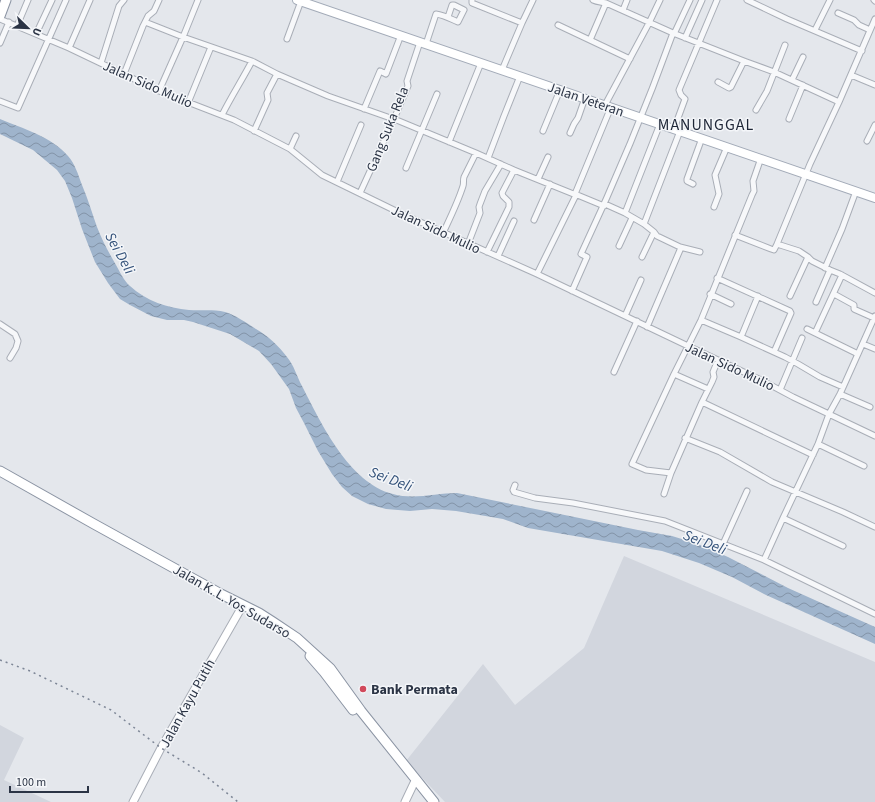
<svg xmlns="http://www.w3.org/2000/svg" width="875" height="802" font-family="'Source Sans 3',sans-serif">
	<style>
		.built { fill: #d2d6de }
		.water { fill: url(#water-waves) }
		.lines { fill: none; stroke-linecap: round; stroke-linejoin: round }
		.street-casing { stroke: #a9aeb7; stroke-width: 7 }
		.secondary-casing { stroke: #a9aeb7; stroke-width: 9 }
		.primary-casing { stroke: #a3abb8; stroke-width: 10 }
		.highway-casing { stroke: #8b94a3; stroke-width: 11 }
		.street { stroke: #f7f8fa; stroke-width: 5 }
		.secondary { stroke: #fff; stroke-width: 7 }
		.primary { stroke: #fff; stroke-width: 8 }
		.highway { stroke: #fff; stroke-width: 9 }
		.rail { stroke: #7d8696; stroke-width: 1.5; stroke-dasharray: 2 4; stroke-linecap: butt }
		.poi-dot { fill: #d1495b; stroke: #f4f6f9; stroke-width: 1.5 }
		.labels { text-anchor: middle; stroke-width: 3; stroke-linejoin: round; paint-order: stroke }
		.street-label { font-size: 14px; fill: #2b3445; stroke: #f4f6f9 }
		.poi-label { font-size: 14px; font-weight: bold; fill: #2b3445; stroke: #f4f6f9; text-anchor: start }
		.water-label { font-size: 15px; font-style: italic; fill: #34527a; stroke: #f4f6f9 }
		.quarter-label { font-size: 16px; letter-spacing: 1px; fill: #1d2536; stroke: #f4f6f9 }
	</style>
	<defs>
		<pattern id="water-waves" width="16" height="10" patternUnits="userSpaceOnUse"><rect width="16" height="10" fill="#9fb4cc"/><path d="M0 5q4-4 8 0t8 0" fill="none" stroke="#8293a7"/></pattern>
	</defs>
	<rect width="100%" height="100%" fill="#e4e7ec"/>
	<path class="built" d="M624,556l251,106v140h-430l-39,-41 77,-97 32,41 69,-57z
		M0,725l24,13 -20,42 47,22h-51z"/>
	<path class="water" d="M0,119c22,9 52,18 68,37 7,8 10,18 14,29 6,14 10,28 15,42 5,13 12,26 19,38 4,7 8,16 14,21 16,15 38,22 59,24 12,1 24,-1 36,2 10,3 22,11 31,17 12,7 23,17 31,28 7,8 10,20 15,29 19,37 47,97 91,108 21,6 43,-1 64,-1l181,37 34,6 26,8 30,13 60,31 87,39v17l-109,-49 -34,-18 -33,-14 -37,-12 -134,-23 -25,-9 -47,-8 -24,-2 -22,2 -24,-2 -18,-5 -16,-8 -10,-9 -10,-13 -14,-23 -14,-28 -8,-15 -7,-19 -18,-25 -12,-13 -29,-17 -37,-12 -9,-2h-17l-16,-4 -21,-11 -10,-6 -12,-16 -13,-21 -13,-33 -10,-31 -7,-17 -8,-11 -24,-20 -33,-16z"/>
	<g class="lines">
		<defs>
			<path id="street" d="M472,0v3l50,20
				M593,0c4,2 9,2 13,3l67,30 71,28 30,11 65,30
				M747,0l40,19 75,32
				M874,0l1,1
				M623,10l4,-10
				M838,13l16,7 5,5 11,5
				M0,19l69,29 90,43 75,29 56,29 32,26 78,38 137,61 151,72 75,35 30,16 82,39
				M145,22l38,15 69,24 25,13 51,22 71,25 77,32 38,17 62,25
				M558,25l72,34
				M17,26l11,-26
				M815,30l15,-30
				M36,34l16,-34
				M674,34l16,-34
				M685,38l17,-38
				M287,39l14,-38
				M590,40l16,-37
				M0,43l9,-21
				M426,44l10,-30c8,1 15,5 22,8l6,-12 -10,-5h-2l-4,12
				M69,48l21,-48
				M101,63l18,-57 5,-6
				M502,70l20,-47 11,-23
				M124,74l19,-48 5,-10 6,-5 5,-11
				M851,75l24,10
				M792,80l11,-23
				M718,82l11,6 2,-1 13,-26
				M159,91l24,-54 15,-37
				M0,101l18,7 48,-108
				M188,103l23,-56
				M605,105l44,-82 11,-23
				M364,109l16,-38 6,3 15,-39
				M756,110l11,-19 18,-46
				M222,115c9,-18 20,-35 30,-54
				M789,119l14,-34
				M674,129l11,-30 -4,-4 -2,-5 38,-90
				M254,131l14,-31 -1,-7 10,-19
				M543,131l17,-41
				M570,133l4,-9 4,-6 7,-20
				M867,141l8,-16
				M449,142l32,-79
				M290,149l6,-13
				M488,158l16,-42 16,-40
				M406,168l31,-74
				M538,179l10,-22
				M337,182l24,-57
				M693,184l-6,-3v-2l15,-41
				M360,193l34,-74 14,-33 -1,-5 13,-39
				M575,194l29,12
				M605,204l20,9 19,11 10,8 3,4 23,11v3l-33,77
				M714,207l5,-13 -4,-19 12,-28
				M625,213l35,-89
				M534,220l16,-36
				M644,224l36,-93
				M443,233c7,-15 15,-31 20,-47 1,-3 0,-6 1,-9l12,-24
				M735,235l36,14 3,1 3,-6 22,7 9,6 4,4 18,9 10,4 35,19
				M468,244l12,-31 -1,-6 1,-3 5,-13 16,-27
				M777,244l33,-80 29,-62 36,-83
				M619,246l13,-28
				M680,247l20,5
				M487,252l22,-45v-5l-6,-6 -1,-3 12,-23
				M498,256l16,-35
				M642,257l12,-25
				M825,268l17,-39 14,-38
				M537,274l39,-79 -1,-1 36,-87
				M717,278l73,33 1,2 -17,39
				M572,291l15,-34 -6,-3c34,-72 65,-146 92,-221
				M710,294l21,10
				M834,294l20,11v4l2,1 18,8
				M790,296l18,-39
				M816,302l14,-32
				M625,316l16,-36
				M701,320l40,17 44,20 13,7 22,13 23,10
				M0,324l15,10 3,7 -2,7 -6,10
				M807,329l51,25
				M815,333l27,-58
				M741,337l17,-41
				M863,344l12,5
				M718,360l-5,12 1,5 -2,5 -10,20 -31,71 -25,-3 -14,-6 42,-90 27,-54 51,-125 2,-4 -1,-10 8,-23
				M614,372l23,-51
				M674,374l34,15
				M780,390l22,-52
				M840,394l30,13
				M702,402l111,53
				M685,438l35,14 52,30 71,30 32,15
				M818,444l46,22
				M515,485l-2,5 1,2 21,6 38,5 92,18 99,39 19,-42 35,-74 11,-30 11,-20 35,-78
				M664,494l7,-21
				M783,518l60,28
				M723,544l24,-53
				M764,560l111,54"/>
			<path id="secondary" d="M133,802l28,-54 82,-143
				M405,802l9,-19 3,-3"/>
			<path id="primary" d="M297,0l578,198"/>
			<path id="highway" d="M0,16l6,-16
				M0,471l94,53 127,70 38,19 14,9 24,16 33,30 31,43 73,91
				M310,656l14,16 29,38"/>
		</defs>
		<use href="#street" class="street-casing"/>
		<use href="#secondary" class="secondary-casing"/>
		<use href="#primary" class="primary-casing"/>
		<use href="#highway" class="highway-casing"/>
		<use href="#street" class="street"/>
		<use href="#secondary" class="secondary"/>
		<use href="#primary" class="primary"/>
		<use href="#highway" class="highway"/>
		<path class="rail" d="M0,660l30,11 81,39 50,38 41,25 36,29"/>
	</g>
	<circle class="poi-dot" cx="363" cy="689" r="4"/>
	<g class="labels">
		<g class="street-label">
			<text transform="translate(148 84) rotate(24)" y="5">Jalan Sido Mulio</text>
			<text transform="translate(586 99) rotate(19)" y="5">Jalan Veteran</text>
			<text transform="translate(387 129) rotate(-68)" y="5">Gang Suka Rela</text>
			<text transform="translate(436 229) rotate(25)" y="5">Jalan Sido Mulio</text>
			<text transform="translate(730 366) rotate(25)" y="5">Jalan Sido Mulio</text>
			<text transform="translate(232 601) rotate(30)" y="5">Jalan K. L. Yos Sudarso</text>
			<text transform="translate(187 703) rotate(-61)" y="5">Jalan Kayu Putih</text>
		</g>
		<g class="poi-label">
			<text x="371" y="694">Bank Permata</text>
		</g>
		<g class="water-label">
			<text transform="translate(120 253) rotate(61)" y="5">Sei Deli</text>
			<text transform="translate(391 479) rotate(21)" y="5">Sei Deli</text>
			<text transform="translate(705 542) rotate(21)" y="5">Sei Deli</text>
		</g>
		<g class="quarter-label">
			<text x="706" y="130">MANUNGGAL</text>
		</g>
	</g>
	<g transform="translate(28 28) rotate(113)" stroke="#f4f6f9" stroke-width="3" paint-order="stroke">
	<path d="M0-3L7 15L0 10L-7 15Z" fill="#2b3445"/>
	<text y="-6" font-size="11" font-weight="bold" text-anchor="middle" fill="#2b3445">U</text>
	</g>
	<path d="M10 786v6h78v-6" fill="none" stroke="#2b3445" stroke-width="2"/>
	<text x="16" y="786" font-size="12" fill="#2b3445" stroke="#f4f6f9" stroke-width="3" paint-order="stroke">100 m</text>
</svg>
